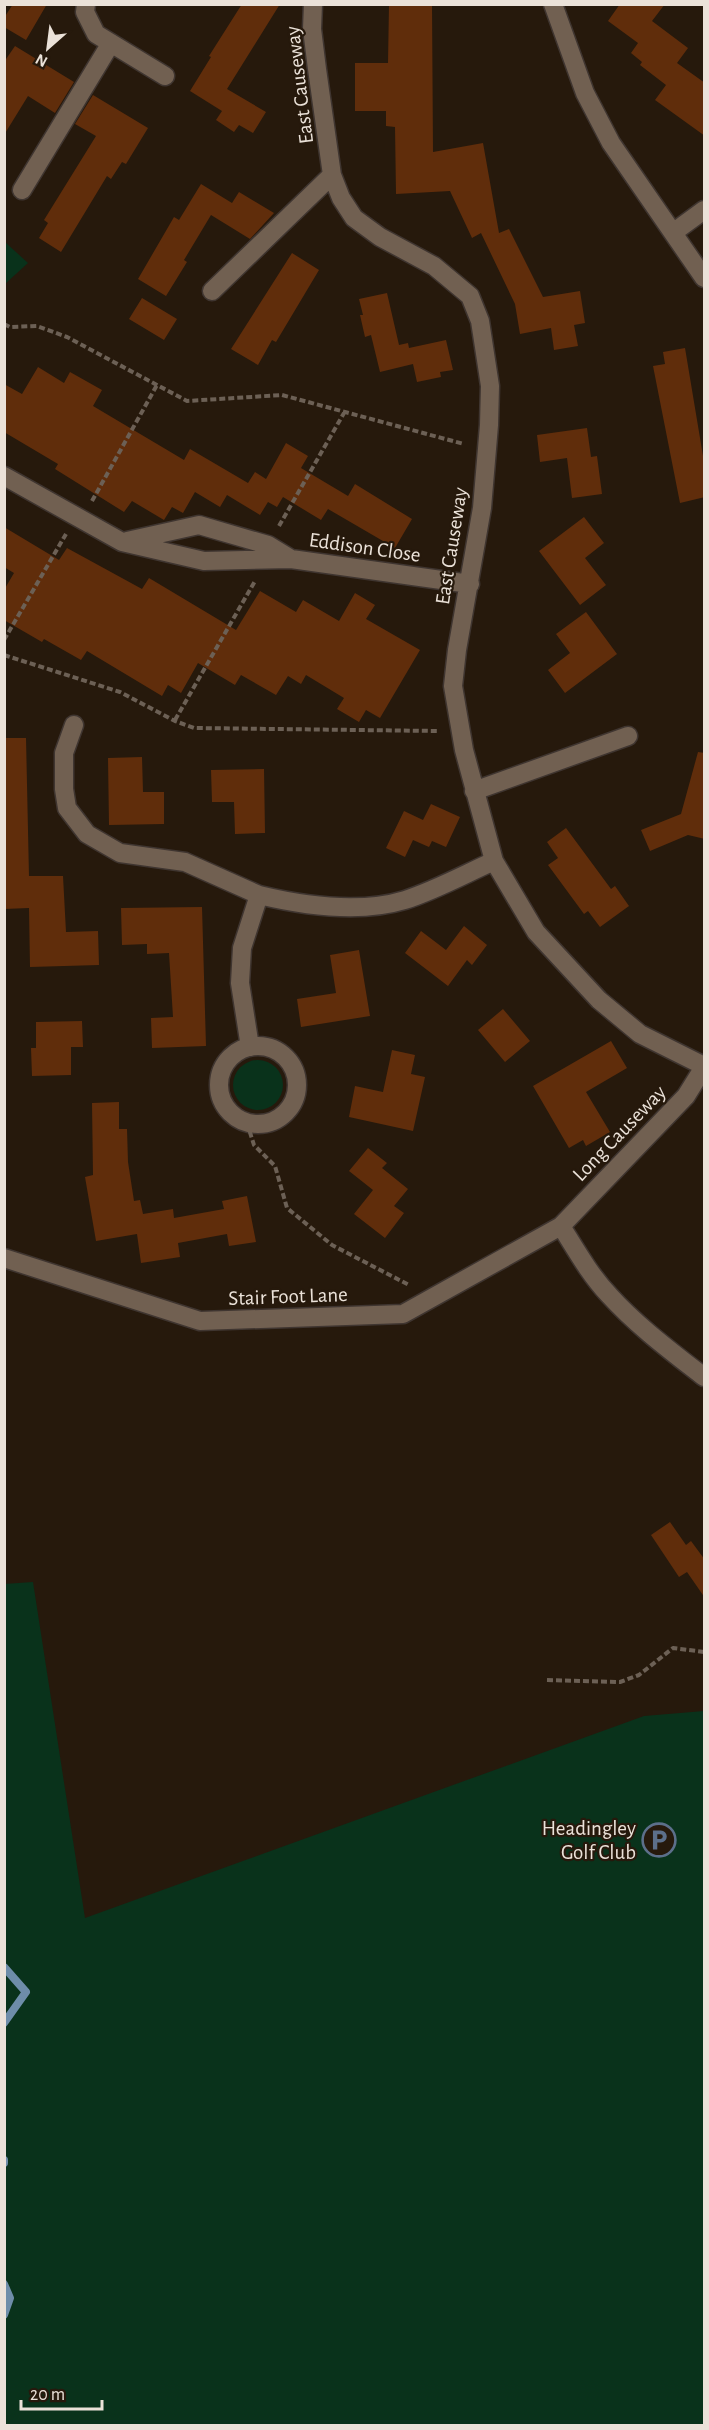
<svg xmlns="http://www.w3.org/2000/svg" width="709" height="2430" font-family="'Alegreya Sans',sans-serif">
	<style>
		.green { fill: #09321b }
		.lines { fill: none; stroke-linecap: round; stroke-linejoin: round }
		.stream { stroke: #6e8da9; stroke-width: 8 }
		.building { fill: #602d0b }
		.minor-casing { stroke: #3f3530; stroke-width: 21 }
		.path { stroke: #6c6055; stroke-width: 4; stroke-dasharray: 6 3; stroke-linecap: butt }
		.minor { stroke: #716051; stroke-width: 18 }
		.labels { text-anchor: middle; stroke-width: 4.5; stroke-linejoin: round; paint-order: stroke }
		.street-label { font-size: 21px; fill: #ebe2d9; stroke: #26190c }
		.poi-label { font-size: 21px; fill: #ebe2d9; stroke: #26190c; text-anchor: end }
	</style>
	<rect width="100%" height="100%" fill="#26190c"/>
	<path class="green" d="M5,242l23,21 -23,21z
		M233 1085a25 25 0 1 1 50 0a25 25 0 1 1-50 0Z
		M33,1582l52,336 559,-202 60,-5v714h-699l-1,-841z"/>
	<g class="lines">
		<path class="stream" d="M4,1967l22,25 -22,31
			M4,2160v3
			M4,2284l6,14 -6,17"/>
	</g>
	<path class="building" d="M13,4h34l-21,36 -22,-13v-9z
		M242,4h38l-53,85 39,23 -13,21 -14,-8 -5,7 -18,-12 6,-9 -32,-20 21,-34 -2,-1z
		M389,4h43l1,148 50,-9 16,90 10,-4 34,68 37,-6 5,32 -11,2 4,21 -24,4 -3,-22 -31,6 -5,-30 -34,-71 -9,5 -22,-47 -54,3 -1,-67 -9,-1v-15h-31v-48h33z
		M620,4h45l-13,17 36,27 -11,15 28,20v53l-50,-36 11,-15 -26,-20 2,-3 -11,-9 7,-10 -30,-22z
		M15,46l59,36 -19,31 -27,-17 -24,39v-73z
		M93,95l55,33 -22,36 -4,-2 -11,17 -4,-3 -46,76 -22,-14 9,-15 -4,-3 52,-84 -21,-12z
		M201,184l31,19 7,-11 35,21 -24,26 -39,-24 -27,45 3,2 -21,34 -28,-17 36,-62 5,3z
		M292,253l27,17 -43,72 -4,-2 -14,25 -27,-16z
		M387,293l12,52 9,-2 1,5 37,-8 7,30 -13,2 1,5 -24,5 -4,-18 -33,8 -9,-37 -6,2 -5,-22h3l-4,-16z
		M142,298l35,21 -13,21 -35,-21z
		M685,348l20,120v29l-25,6 -27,-137 12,-2 -2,-12z
		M38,367l26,16 6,-11 32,18 -9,16 91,54 6,-11 58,34 7,-11 11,7 20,-36 22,13 -7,12 47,28 7,-12 57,35 -17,29 -67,-39 -7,11 -38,-23 -6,10 -9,-5 -8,13 -33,-20 -7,12 -25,-15 -12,21 -11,-6 -8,13 -32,-19 -8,11 -69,-43 3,-5 -54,-32v-48l18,10z
		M587,428l4,29 6,-1 5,38 -30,4 -5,-40 -27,4 -3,-27z
		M584,517l20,26 -19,15 21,27 -26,20 -41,-54z
		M4,527l55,33 8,-12 75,41 7,-11 87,52 24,-39 36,21 7,-12 36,21 16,-28 20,12 -9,14 54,31 -40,68 -14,-8 -7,12 -22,-13 7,-11 -38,-23 -5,9 -13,-8 -12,19 -35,-20 -6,10 -37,-22 -17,30 -13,-8 -6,11 -75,-45 -6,9 -37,-21 -2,3 -38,-22v-30l10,-17 -10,-6z
		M586,612l31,42 -52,39 -17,-23 22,-17 -14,-19z
		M4,738h22l3,138h34l3,56 32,-1 1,34 -69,2 -1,-59 -25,1z
		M698,752l7,1v86l-17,-4 -38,16 -9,-21 40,-16z
		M142,757l1,35h21v32l-55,1 -1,-67z
		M264,769l1,64 -30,1 -1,-32h-22l-1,-32z
		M431,804l29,13 -14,30 -14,-6 -3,6 -16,-7 -8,17 -19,-9 18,-37 19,9z
		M566,828l45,61 4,-3 14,20 -29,21 -12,-16 -4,3 -36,-49 10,-7 -11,-16z
		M202,907l4,139 -54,2 -1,-30 22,-1 -4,-64 -22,1v-10l-25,1 -1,-37z
		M464,926l23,19 -15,20 -5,-5 -19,26 -43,-33 16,-22 25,19z
		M359,950l11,66 -69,11 -4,-28 39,-6 -6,-38z
		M503,1009l27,32 -25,21 -27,-32z
		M82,1021l1,26h-12v28l-39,1 -1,-28h5v-26z
		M611,1041l16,27 -41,24 24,40 -24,14 -3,-6 -14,8 -36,-62z
		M392,1050l23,5 -4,19 14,3 -12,54 -64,-14 6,-31 28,6z
		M119,1102v27h8l1,33 6,39 6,-1 3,14 30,-5 1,9 50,-9 -2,-8 25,-5 9,46 -27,4 -2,-12 -49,9 2,14 -39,6 -4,-29 -41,7 -11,-64 8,-2 -1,-72z
		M368,1148l19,15 -5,5 26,21 -14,17 10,7 -19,25 -31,-24 19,-24 -24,-19z
		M670,1522l16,23 5,-4 14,19v38l-18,-26 -8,5 -28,-42z"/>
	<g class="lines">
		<defs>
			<path id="minor" d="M86,4l-1,8 11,22 69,42
				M313,4l-1,25 5,40 15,106 9,23 13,20 26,19 54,29 36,30 10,25 10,65 -1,39 -7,83 -25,142 -4,36 11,64 30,111 42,71 63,68 41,34 64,32
				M553,4l32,89 26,50 93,135
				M22,190l89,-147
				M674,232l30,-22
				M212,291l120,-116
				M4,476l118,66 82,19 87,-2 179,25
				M127,541l72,-16 69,20 23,14
				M74,725l-10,28v36l3,19 20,26 33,19 65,9 74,33
				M474,791l154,-55
				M219 1085a39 39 0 1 1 78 0a39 39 0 1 1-78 0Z
				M250,1047l-10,-64 2,-35 17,-53c46,11 100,19 146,5 31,-10 60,-26 89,-39
				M561,1226c15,24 29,49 48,69 28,31 63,57 95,82
				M4,1258l196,63 203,-7 158,-88 125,-130 18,-29"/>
		</defs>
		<use href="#minor" class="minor-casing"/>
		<path class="path" d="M4,324l6,3 27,-1 30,11 120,64 95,-6 182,49
			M92,501l65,-116
			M279,526l65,-113
			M4,640l62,-106
			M4,655l116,37 55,29 19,7 245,3
			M175,720l80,-139
			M247,1123l7,22 21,21 12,42 45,37 77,40
			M547,1680l73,2 19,-7 34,-27 31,4"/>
		<use href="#minor" class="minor"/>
	</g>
	<defs>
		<symbol id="parking-ring" viewBox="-11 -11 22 22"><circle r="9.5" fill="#26190c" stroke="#5c6f8a" stroke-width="1.5"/><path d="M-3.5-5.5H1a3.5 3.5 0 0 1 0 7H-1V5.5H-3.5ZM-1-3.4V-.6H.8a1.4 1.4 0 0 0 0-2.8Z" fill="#5c6f8a"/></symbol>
	</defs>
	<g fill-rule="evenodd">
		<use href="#parking-ring" x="640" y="1821" width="38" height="38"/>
	</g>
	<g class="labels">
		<g class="street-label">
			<text transform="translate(299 85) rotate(-97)" y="7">East Causeway</text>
			<text transform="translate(451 546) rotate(-81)" y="7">East Causeway</text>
			<text transform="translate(365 547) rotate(8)" y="7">Eddison Close</text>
			<text transform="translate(619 1133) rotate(-46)" y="7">Long Causeway</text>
			<text transform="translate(288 1296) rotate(-2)" y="7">Stair Foot Lane</text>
		</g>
		<g class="poi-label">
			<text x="636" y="1835">Headingley<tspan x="636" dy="24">Golf Club</tspan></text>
		</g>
	</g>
	<rect width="709" height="2430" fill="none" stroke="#ebe2d9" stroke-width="12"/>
	<g transform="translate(48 48) rotate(208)" stroke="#26190c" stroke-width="4.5" paint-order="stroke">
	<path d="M0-4.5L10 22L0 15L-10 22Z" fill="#ebe2d9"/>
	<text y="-9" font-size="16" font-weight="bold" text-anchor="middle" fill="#ebe2d9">N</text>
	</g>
	<path d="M21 2400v9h81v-9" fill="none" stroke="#ebe2d9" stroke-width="3"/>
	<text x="30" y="2400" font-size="18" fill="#ebe2d9" stroke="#26190c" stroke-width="4.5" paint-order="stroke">20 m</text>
</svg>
